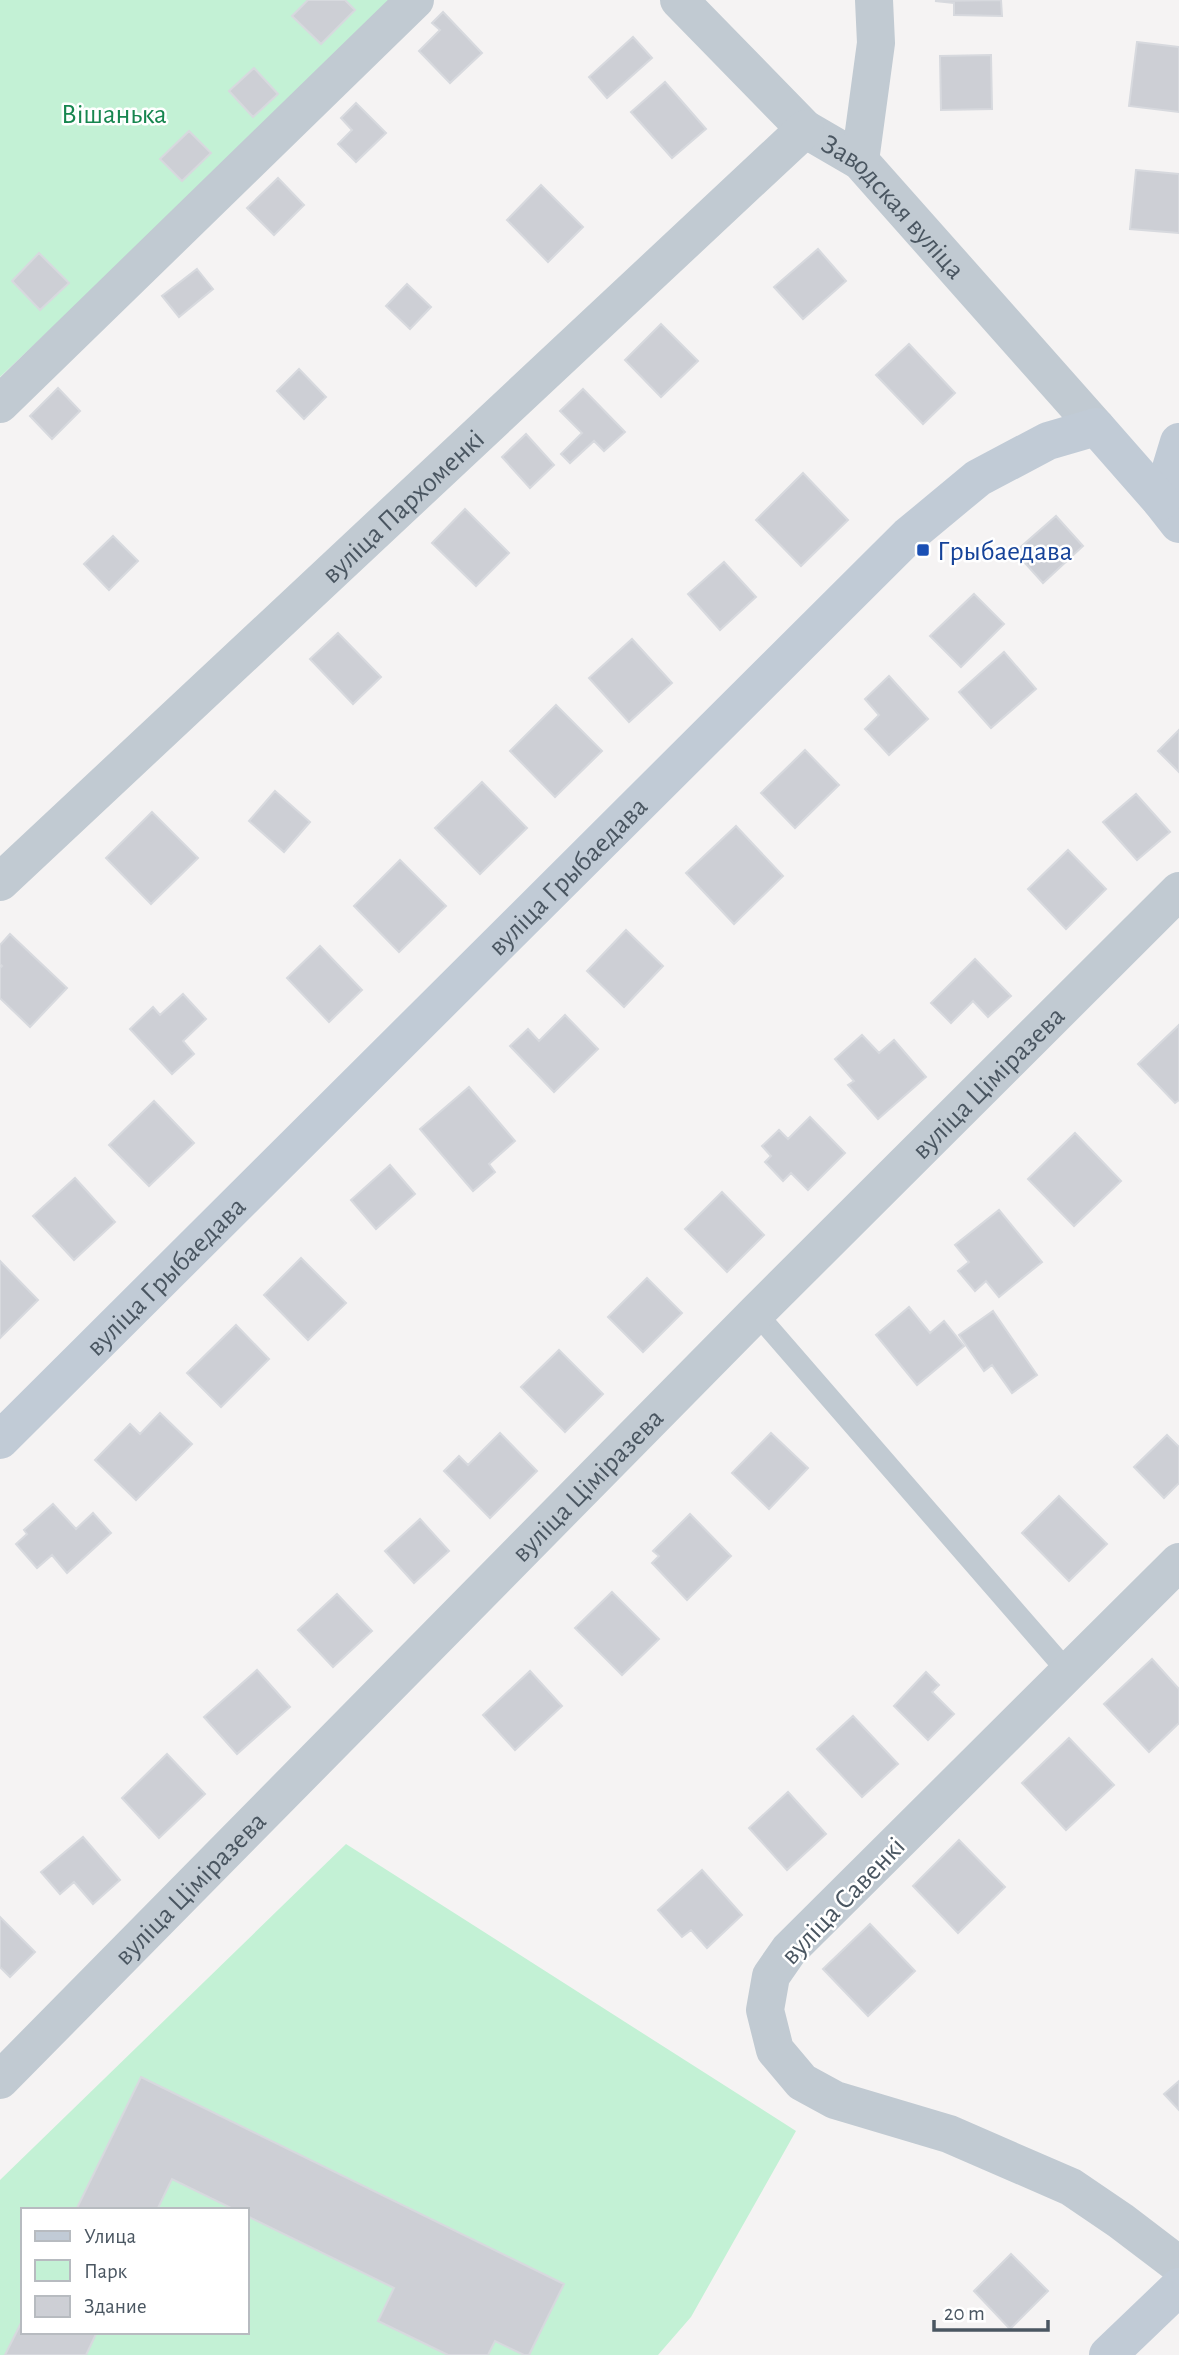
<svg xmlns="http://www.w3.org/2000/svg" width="1179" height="2355" font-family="'Alegreya Sans',sans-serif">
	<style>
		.green { fill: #c3f1d5; fill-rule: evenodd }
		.building { fill: #cdcfd5; stroke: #d7d9de; stroke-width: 2 }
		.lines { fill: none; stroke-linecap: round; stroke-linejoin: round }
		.lane { stroke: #c1cad2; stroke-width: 21 }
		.street { stroke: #c1cad2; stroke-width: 38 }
		.secondary { stroke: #c1cbd6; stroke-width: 38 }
		.transit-dot { fill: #1a4fb4; stroke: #fff; stroke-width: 2.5 }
		.labels { text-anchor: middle; stroke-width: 5; stroke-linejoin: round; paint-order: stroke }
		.park-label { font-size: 28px; fill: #17864f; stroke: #fff }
		.street-label { font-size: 28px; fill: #4a5661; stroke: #fff }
		.transit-label { font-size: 28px; fill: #164399; stroke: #fff; text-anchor: start }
	</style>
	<rect width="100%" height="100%" fill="#f5f3f3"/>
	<path class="green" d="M0,0h398l-398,377z
		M346,1844l450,287 -105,186 -33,38h-658v-175zM23,2210h224v122h-224z"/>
	<path class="building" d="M308,0h37l10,10 -34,34 -29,-28z
		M1001,0l1,16 -48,-1v-12l-19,-2z
		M443,12l39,41 -32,30 -31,-32 21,-21 -8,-7z
		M633,37l19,21 -45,40 -18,-21z
		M1137,42l42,5v65l-50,-6z
		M991,55l1,54 -51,1 -1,-54z
		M254,68l24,26 -25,23 -24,-26z
		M665,82l41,47 -34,29 -41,-46z
		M356,103l30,30 -30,29 -18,-18 14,-14 -11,-12z
		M189,131l22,22 -29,28 -22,-22z
		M1136,170l43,4v59l-49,-4z
		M278,178l26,27 -30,30 -27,-27z
		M541,185l42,42 -35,35 -41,-42z
		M818,249l28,32 -43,38 -29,-32z
		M39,253l30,30 -29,27 -28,-29z
		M197,269l16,20 -34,28 -17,-21z
		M407,284l24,23 -21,22 -24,-23z
		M661,324l37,37 -37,36 -36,-37z
		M909,344l46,49 -32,31 -47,-49z
		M299,369l27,28 -22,22 -27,-28z
		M58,388l22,23 -28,28 -22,-23z
		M583,389l42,43 -21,19 -10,-10 -24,22 -9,-9 21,-21 -22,-22z
		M526,434l28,31 -24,23 -28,-31z
		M803,473l45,47 -47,46 -45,-46z
		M465,509l44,44 -33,33 -44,-43z
		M1056,516l27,30 -40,37 -28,-31z
		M113,536l25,25 -29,29 -25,-26z
		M724,562l32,35 -36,33 -32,-36z
		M974,594l30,30 -43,43 -31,-31z
		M338,633l43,44 -28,27 -43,-45z
		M632,639l40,44 -43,39 -40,-44z
		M1004,652l32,37 -45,39 -32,-36z
		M889,676l39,43 -39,36 -24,-26 14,-14 -14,-16z
		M556,705l46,46 -47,46 -45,-46z
		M1179,730v42l-21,-21z
		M805,750l34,35 -44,43 -34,-35z
		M482,782l45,46 -47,46 -45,-46z
		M275,791l35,31 -26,30 -35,-31z
		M1136,794l34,38 -33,28 -34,-38z
		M152,812l46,46 -47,46 -45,-46z
		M736,826l47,50 -49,48 -48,-51z
		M1068,850l38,39 -40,40 -38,-40z
		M400,860l46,46 -47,46 -45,-46z
		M626,930l37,36 -39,41 -37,-36z
		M10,934l57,54 -37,39 -30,-29v-30l2,-2 -2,-2v-19z
		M320,946l42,44 -33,32 -42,-44z
		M975,959l36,37 -23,21 -15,-16 -22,22 -20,-20z
		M183,994l23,25 -23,22 11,13 -22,20 -42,-45 23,-22 7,8z
		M565,1015l33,34 -44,43 -44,-46 18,-17 11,12z
		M1179,1025v75l-4,3 -37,-39z
		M862,1035l17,18 15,-13 32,37 -48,42 -30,-34 6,-4 -19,-22z
		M469,1087l46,54 -26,23 6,8 -22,19 -53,-62z
		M154,1101l40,42 -45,43 -40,-41z
		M810,1117l35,36 -37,37 -17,-17 -8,8 -18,-19 6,-6 -9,-10 17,-16 9,9z
		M1075,1133l46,48 -47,45 -46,-47z
		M390,1165l25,29 -39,35 -25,-29z
		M75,1178l40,44 -41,38 -41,-44z
		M722,1192l42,43 -37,37 -42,-43z
		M999,1210l43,52 -43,35 -13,-16 -11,10 -17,-20 11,-9 -14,-17z
		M301,1258l45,45 -38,37 -44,-45z
		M0,1261l38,39 -38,38z
		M647,1278l35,35 -39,39 -35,-35z
		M909,1307l21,26 14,-12 20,25 -47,39 -41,-50z
		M993,1311l44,64 -25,18 -20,-28 -8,6 -25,-36z
		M236,1325l33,34 -48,48 -34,-34z
		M559,1350l44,44 -38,38 -44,-45z
		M160,1413l32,31 -56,56 -41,-40 35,-36 10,10z
		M500,1433l37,38 -47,47 -46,-47 15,-15 9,9z
		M771,1433l37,35 -39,41 -37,-36z
		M1167,1435l12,12v36l-15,15 -30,-31z
		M1059,1496l48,48 -38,37 -47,-48z
		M53,1504l23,25 17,-16 18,20 -44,40 -15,-18 -15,13 -21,-24 11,-10 -3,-4z
		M690,1514l41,42 -44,44 -35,-37 7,-7 -6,-5z
		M420,1519l29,32 -35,32 -29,-32z
		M612,1592l47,47 -37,36 -47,-47z
		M337,1594l35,37 -39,36 -35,-37z
		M1152,1659l27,30v34l-30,29 -45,-48z
		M257,1670l33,37 -53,47 -33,-37z
		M530,1671l32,35 -47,44 -32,-35z
		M926,1672l13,13 -7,7 22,22 -26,26 -34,-34z
		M853,1716l45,48 -36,33 -45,-48z
		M1069,1738l45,47 -48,45 -44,-47z
		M167,1754l38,40 -46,44 -37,-40z
		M788,1792l38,42 -39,36 -38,-42z
		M83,1837l37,43 -27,24 -19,-22 -14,12 -19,-22z
		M959,1840l46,47 -47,46 -45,-47z
		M702,1870l40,45 -35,33 -16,-18 -9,7 -24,-27z
		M0,1917l35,35 -25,25 -10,-10z
		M870,1924l45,47 -47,45 -45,-47z
		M141,2077l423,207 -35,71h-5l-29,-14 -7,14h-40l-70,-34 16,-33 -147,-72v-6h-12l-63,-31 -15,31h-81z
		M1179,2081v29l-15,-16z
		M1011,2254l37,37 -38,38 -36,-38z
		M23,2319v13h74l-11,23h-81z"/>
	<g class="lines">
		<path class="lane" d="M756,1313l312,359"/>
		<g class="street">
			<path id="s1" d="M679,0l126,129 55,32 236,266"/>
			<path d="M860,161l16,-118 -2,-43"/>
			<path d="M0,404l415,-404"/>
			<path id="s2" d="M0,882l805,-753"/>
			<path d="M1179,1562l-390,388 -18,26 -6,34 10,40 27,32 33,18 114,34 122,53 50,34 58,44"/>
			<path id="s3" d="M0,2080l756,-767 423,-422"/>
		</g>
		<g class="secondary">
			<path d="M1179,442l-18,59 18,23"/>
			<path id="s4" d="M0,1440l908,-904 70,-58 70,-37 48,-14 65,74"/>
			<path d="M1108,2355l71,-68"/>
		</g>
	</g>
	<rect class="transit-dot" x="916" y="543" width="14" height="14" rx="3.5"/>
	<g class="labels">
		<g class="park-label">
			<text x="114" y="123">Вішанька</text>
		</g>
		<g class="street-label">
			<text dy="10" stroke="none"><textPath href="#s1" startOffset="299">Заводская вуліца</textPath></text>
			<text dy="10" stroke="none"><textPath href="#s2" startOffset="551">вуліца Пархоменкі</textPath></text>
			<text dy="10" stroke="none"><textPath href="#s4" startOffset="800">вуліца Грыбаедава</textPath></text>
			<text dy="10" stroke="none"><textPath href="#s3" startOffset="1404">вуліца Ціміразева</textPath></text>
			<text dy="10" stroke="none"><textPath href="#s4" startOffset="233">вуліца Грыбаедава</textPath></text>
			<text dy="10" stroke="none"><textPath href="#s3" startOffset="836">вуліца Ціміразева</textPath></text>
			<text dy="10" stroke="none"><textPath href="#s3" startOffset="270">вуліца Ціміразева</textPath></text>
			<text transform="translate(842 1900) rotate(-46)" y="10">вуліца Савенкі</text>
		</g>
		<g class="transit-label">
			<text x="937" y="560">Грыбаедава</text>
		</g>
	</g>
	<rect x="21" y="2208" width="228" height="126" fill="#ffffff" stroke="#b7bbc0" stroke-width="2"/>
	<rect x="35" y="2231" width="35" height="10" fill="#c1cbd6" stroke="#b7bbc0" stroke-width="2"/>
	<text x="84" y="2243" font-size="21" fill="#4a5661">Улица</text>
	<rect x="35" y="2260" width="35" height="21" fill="#c3f1d5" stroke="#b7bbc0" stroke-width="2"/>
	<text x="84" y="2278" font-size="21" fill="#4a5661">Парк</text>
	<rect x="35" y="2296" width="35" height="21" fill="#cdcfd5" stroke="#b7bbc0" stroke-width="2"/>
	<text x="84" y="2313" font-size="21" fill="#4a5661">Здание</text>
	<path d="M934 2320v10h114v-10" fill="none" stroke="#4a5661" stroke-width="3.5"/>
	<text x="944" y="2320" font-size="21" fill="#4a5661" stroke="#ffffff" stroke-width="5" paint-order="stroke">20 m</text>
</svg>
